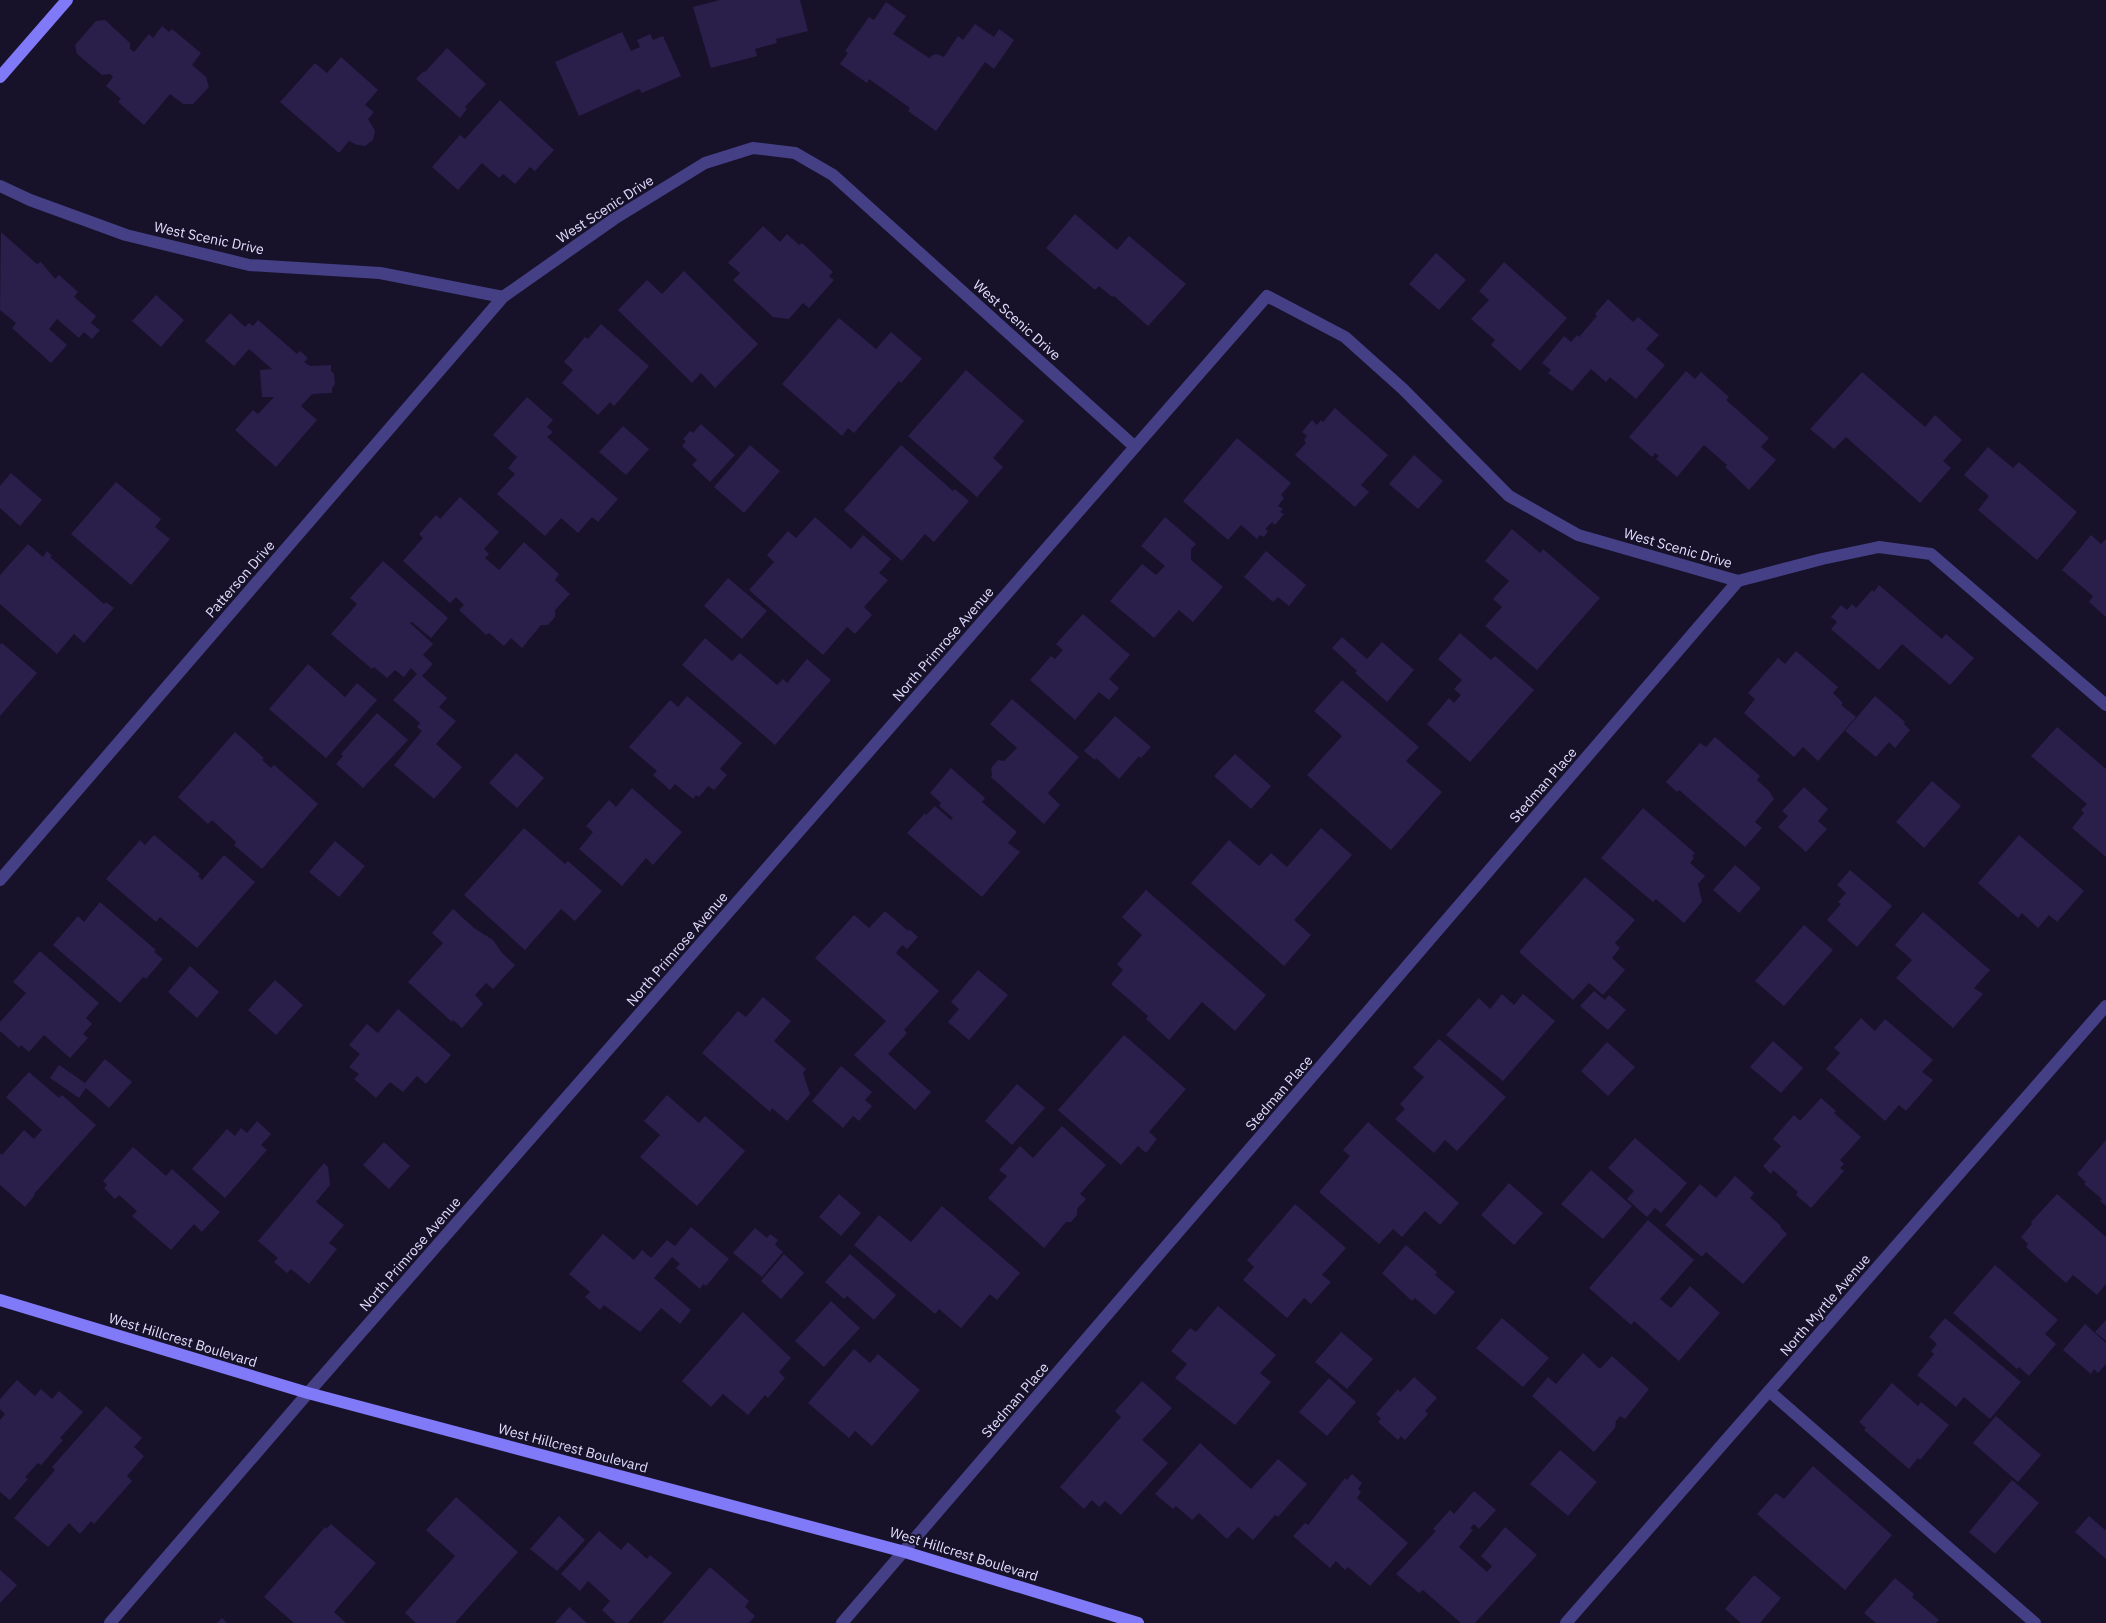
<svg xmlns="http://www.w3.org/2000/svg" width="2106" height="1623" font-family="'IBM Plex Sans',sans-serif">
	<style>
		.building { fill: #291f4a }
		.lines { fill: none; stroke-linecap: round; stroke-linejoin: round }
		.lane { stroke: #454086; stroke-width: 12 }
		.street { stroke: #454086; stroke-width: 12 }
		.secondary { stroke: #8079f8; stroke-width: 12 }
		.labels { text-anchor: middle; stroke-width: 4; stroke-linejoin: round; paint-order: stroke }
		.street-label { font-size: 14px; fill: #e1ddfd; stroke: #17122a }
	</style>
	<rect width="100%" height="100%" fill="#17122a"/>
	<path class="building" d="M720,0h80l8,31 -32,8 1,4 -22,6 2,7 -46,12 -18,-61z
		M886,2l20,14 -13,18 36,24 4,-3 4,-1 7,3 14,-21 5,4 12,-16 19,13 5,-8 15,11 -20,29 -9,-7 -49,69 -28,-20 2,-3 -41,-29 -2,4 -27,-19 8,-11 -3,-2 24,-34 5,3z
		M105,20l25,23v6l4,3 15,-18 4,4 9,-12 7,6 3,-3 29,24 -9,12 14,12 3,10 -16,17h-10l-13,-10 -26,31 -26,-23 3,-3 -15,-13 7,-9 -3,-3 -8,1 -25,-21 -2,-9 21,-24z
		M622,32l9,19 9,-4 -3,-7 13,-6 3,6 10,-4 18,40 -39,17 -3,-4 -60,27 -24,-54z
		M447,48l39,36 -21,23 2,2 -7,9 -44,-39 8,-8 1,1z
		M341,57l37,33 -13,15 9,7 -6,7 7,12 -2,9 -8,6 -8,-1 -8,-4 -10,12 -59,-51 35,-39 12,10z
		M500,100l54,50 -19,21 -5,-4 -15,17 -12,-10 -4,4 -17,-15 -24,27 -26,-23 28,-32 5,4z
		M1075,214l42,36 12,-14 57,48 -38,42 -34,-30 -2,1 -13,-11 -4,4 -49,-42z
		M763,226l17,16 7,-8 12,11 3,-2 31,29 -4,4 5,4 -25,28 -6,-5 -14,16 -16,-2 -40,-37 7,-7 -12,-10z
		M1,232l36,32 4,-2 14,17 4,-4 19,17 -4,5 22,19 -5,7 9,7 -8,9 -8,-7 -5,6 -22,-19 -8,10 18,16 -16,18 -39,-35 4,-5 -16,-13z
		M1436,253l30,27 -27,30 -30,-26z
		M1504,262l63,56 -47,53 -29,-26 4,-5 -24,-21 18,-19 -10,-9z
		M684,271l74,73 -43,44 -14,-15 -9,10 -74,-73 29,-30 15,14z
		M156,295l28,25 -23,27 -29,-26z
		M1608,299l25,23 5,-5 21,18 -13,14 19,16 -29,34 -26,-22 -4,5 -15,-13 -19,22 -24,-18 3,-3 -9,-7 22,-27 7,6 6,-7 2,2 18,-21 -2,-2z
		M230,313l15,14 4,-4 4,3 5,-6 39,34 3,-3 8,7 -4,4 6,4 21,-1v6l3,3 1,10 -3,4v5l-20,1 -11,12 16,14 -41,47 -41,-37 18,-20 5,4 16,-17h-12l-2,-27 12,-1 -23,-20 -15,17 -29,-25z
		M839,318l37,31 15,-17 31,27 -21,24 -2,-2 -45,52 -6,-5 -6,8 -60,-52z
		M601,324l48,42 -35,40 -4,-4 -12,13 -36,-32 11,-13 -9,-8 21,-25 3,2z
		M966,370l58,51 -31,37 10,9 -26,30 -69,-61z
		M1686,371l9,8 6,-7 28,25 -3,3 43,38 -8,9 15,13 -27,30 -24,-23 2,-2 -23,-20 -27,32 -21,-18 3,-3 -4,-3 -3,4 -23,-20z
		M1862,372l63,55 10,-12 27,25 -19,21 8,7 -31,35 -74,-66 -12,12 -24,-20z
		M527,397l26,23 -6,7 6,5 -6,5 71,62 -20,23 -6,-5 -14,16 -17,-15 -16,18 -48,-42 18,-20 -7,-6 9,-11 -24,-22z
		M1335,408l53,47 -27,30 8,7 -14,15 -60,-52 11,-12 -2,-3 3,-4 -5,-4 10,-12 5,5 4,-5 2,2z
		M701,424l34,31 -25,27 -18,-17 5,-5 -15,-14 4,-5 -3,-2 7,-8 3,2z
		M623,426l26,23 -23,26 -27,-23z
		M1237,438l54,45 -10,12 3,3 -6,8 5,3 -3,3 4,2 -9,11 -3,-3 -7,7 3,2 -4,6 -4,-2 -3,4 -16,-14 -13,15 -45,-39z
		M750,445l30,26 -36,42 -30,-26z
		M901,445l52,46 2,-2 14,12 -35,41 -9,-8 -23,27 -58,-51z
		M1988,447l25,21 6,-6 58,50 -40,48 -59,-50 11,-14 -25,-21z
		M1414,455l29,26 -25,28 -29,-25z
		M11,473l31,27 -22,26 -20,-18v-22z
		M116,482l45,37 -6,8 15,12 -39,46 -60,-51z
		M460,497l39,35 -15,17 5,5 -4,4 14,12 25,-28 35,32 -4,6 15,14 -15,16v7l-7,8h-7l-19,23 -11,-10 -7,8 -15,-13 -3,2 -27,-25 5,-5 -8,-8 -6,6 -47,-42 20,-23 -4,-4 17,-19 4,4z
		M815,517l36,32 12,-14 28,24 -12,14 9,7 -24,27 8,8 -17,19 -8,-7 -24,28 -74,-65 25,-28 -7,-7 21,-24 8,7z
		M1165,517l31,27 -5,5v11l32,27 -30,35 -14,-12 -25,28 -44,-37 32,-37 14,11 9,-9 -24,-20z
		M1512,529l28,24 3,-4 57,49 -63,72 -52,-44 17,-19 -9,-8 16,-18 -24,-20z
		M2091,535l10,9 5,-5v78l-17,-15 4,-6 -31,-26z
		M28,544l15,13 4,-6 5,5 -2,1 54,47 2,-2 8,6 -30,35 -10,-9 -17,20 -57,-50v-29z
		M1266,551l40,34 -17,21 -11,-9 -5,5 -29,-25z
		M383,561l65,57 -17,20 -19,-16 -2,1 23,21 -10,11 10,9 -11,12 25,22 -8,9 17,14 -20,23 26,23 -28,32 -40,-34 28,-34 -5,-4 3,-4 -27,-23 24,-26 -6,-6 -7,9 -9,-7 -8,8 -13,-11 -2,2 -41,-35 26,-30 -7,-6z
		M728,578l39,33 -25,28 -38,-33z
		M1879,585l63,54 4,-5 28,24 -24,27 -48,-41 -23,26 -48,-41 6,-7 -6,-5 10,-12 6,5 5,-6 4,4 16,-18 2,2z
		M1083,614l47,41 -21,24 10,9 -10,12 -10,-8 -24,28 -45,-40 21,-24 4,3 8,-9 -7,-6z
		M1460,633l31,27 4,-4 39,34 -64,72 -43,-38 22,-26 5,5 7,-8 -7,-6 8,-9 -24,-21z
		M1342,637l25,22 15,-17 32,28 -27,32 -32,-29 2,-2 -25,-23z
		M705,638l27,23 8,-8 37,32 6,-6 4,4 20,-24 24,21 -56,65 -93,-80z
		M2,643l35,30 -37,43v-71z
		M1796,651l42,36 -5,6 10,10 -2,2 15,12 -38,44 -15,-14 -9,10 -50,-44 11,-14 -7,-6 30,-35 7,6z
		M308,664l37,33 12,-14 20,17 -51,58 -57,-49z
		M1342,680l77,67 -13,14 36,31 -51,58 -84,-75 35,-39 -28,-25z
		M687,696l55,47 -22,26 7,6 -13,15 -6,-4 -9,11 -3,-2 -3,4 -18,-15 -5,6 -17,-15 4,-4 -28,-24 41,-47 8,7z
		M1875,696l30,26 -1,2 6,6 -15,18 -6,-6 -13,15 -31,-26z
		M1012,699l67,58 -31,36 12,12 -16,19 -53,-47 1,-2 -1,-7 7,-8 6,1 13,-13 -27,-24z
		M377,713l31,27 -45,48 -27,-24 7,-8 -2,-2z
		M1115,716l36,31 -10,11 -2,-2 -20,23 -23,-21 -1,2 -11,-9z
		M2057,727l49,42v88l-34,-29 12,-15 -3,-3 6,-6 -56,-48z
		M235,732l29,26 -2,2 9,8 3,-3 44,39 -56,65 -28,-24 2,-3 -24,-22 -4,4 -30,-27z
		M1715,737l45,39 -3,4 12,11 5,8 -19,23 7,6 -17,19 -66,-57 -2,2 -11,-10 34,-39 6,4z
		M516,753l28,25 -27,30 -28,-25z
		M1235,754l36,32 -20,23 -37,-33z
		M951,768l34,30 -3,4 35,30 -9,11 12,9 -38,45 -75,-64 18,-20 1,2 9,-9 16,14 2,-2 -14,-12 2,-3 -11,-10z
		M1932,781l29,25 -37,42 -28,-26z
		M1804,787l24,22 -10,12 9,8 -21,23 -28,-25 10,-11 -6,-5z
		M632,788l50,44 -29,33 -7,-7 -24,28 -43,-37 14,-17 -7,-6 23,-26 7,7z
		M1643,808l52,45 -3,3 2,2 -4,5 15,13 -7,8 4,18 -18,21 -28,-24 -3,3 -52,-44z
		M524,828l41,36 3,-3 34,30 -27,30 -14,-12 -36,41 -61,-55z
		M1321,828l31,27 -58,65 17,15 -27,31 -93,-83 38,-43 30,26 12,-13 16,14z
		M154,835l46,39 -2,2 4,4 22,-25 31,27 -58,66 -37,-31 -4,5 -50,-43 34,-39 5,5z
		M2019,835l65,56 -27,31 -8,-7 -11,13 -16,-15 -4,5 -40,-35z
		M335,841l30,25 -26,31 -30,-25z
		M1735,865l26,23 -22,25 -26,-23z
		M1850,870l42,36 -35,41 -30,-27 14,-16 -3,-2 8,-9 -9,-8z
		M1585,877l50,43 -20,23 5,5 -8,10 13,12 -22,25 -14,-12 -16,17 -54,-48z
		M1146,890l120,105 -31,36 -33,-29 -33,38 -23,-21 2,-3 -37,-32 12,-14 -6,-6 25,-29 -20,-18z
		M100,902l56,48 -2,2 9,7 -17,20 -3,-2 -23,26 -67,-58 25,-29 6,6z
		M453,909l21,19 19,12 9,13 13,12 -22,24 -7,-6 -11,12 8,9 -21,24 -9,-8 -1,2 -44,-40 35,-39 -11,-10z
		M885,911l23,20 1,-2 9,8 -11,12 -5,-4 -6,8 43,38 -35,39 3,3 -19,21 43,38 -16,18 -61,-55 32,-34 -71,-63 39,-43 15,13z
		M1923,912l67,58 -16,18 9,6 -30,34 -57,-50 16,-18 -17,-15z
		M1804,925l29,25 -49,56 -29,-25z
		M40,951l59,52 -13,15 6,6 -9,10 5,4 -18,20 -26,-23 -15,17 -8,-7 -2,3 -19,-17v-9l26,-29 -13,-11z
		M190,966l29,26 -22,26 -29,-26z
		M978,970l30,25 -39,45 -21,-18 11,-13 -8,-7z
		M275,980l28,25 -27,30 -28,-25z
		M1594,991l11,9 4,-5 17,15 -18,20 -28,-24z
		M1502,994l12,11 9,-11 32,27 -52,60 -57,-46 33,-37 11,11z
		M763,997l28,24 -17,20 32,28 -3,4 7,21 -23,27 -15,-13 -2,4 -68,-59 36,-42 8,6z
		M398,1009l53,46 -25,29 -9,-8 -14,16 -13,-10 -14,16 -22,-19 5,-5 -10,-7 11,-13 -11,-9 18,-21 11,9z
		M1861,1018l14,13 10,-12 48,41 -11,12 11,8 -27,31 -7,-6 -14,16 -59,-52 14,-16 -6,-5z
		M1124,1035l62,54 -37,43 8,7 -11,14 -8,-7 -17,19 -63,-55z
		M1439,1039l67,58 -49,54 -12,-11 -11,13 -39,-34 10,-10 -5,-5 24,-27 -11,-9z
		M1773,1041l30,27 -22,25 -31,-26z
		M1607,1042l28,25 -27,29 -27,-25z
		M105,1059l27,23 -23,26 -23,-20 -7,10 -29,-20 9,-13 26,18z
		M841,1066l31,26 -7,8 7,6 -13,15 -6,-5 -10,12 -31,-27z
		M29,1072l30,26 3,-3 34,30 -62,69 1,1 -10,12 -25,-22v-32l2,2 22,-25 10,9 8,-9 -36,-33z
		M1017,1084l28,24 -33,37 -27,-24z
		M667,1095l32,28 6,-7 40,35 -48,55 -57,-49 20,-22 -16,-14z
		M1821,1098l15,13 -2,2 27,24 -21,23 4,4 -4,4 4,3 -33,37 -15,-13 2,-3 -25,-22 -2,4 -8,-8 18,-20 -8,-7 21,-24 6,6z
		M257,1121l14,13 -10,11 6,5 -42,48 -33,-29 35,-40 8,7 6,-8 6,5z
		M1368,1122l91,81 -19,22 -15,-14 -23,26 -9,-8 -14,15 -60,-52 31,-36 -7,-6z
		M1062,1126l44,39 -26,29 6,5 -9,10v6l-6,7h-5l-22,26 -56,-50 19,-22 -8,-6 21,-24 13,12z
		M1635,1138l52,45 -26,30 -6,-5 -8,9 -20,-18 7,-8 -26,-23z
		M2106,1140v66l-6,-5 2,-2 -18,-15 2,-2 -9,-8z
		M384,1142l26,24 -21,23 -26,-24z
		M133,1147l33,29 6,-7 48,43 -18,20 -8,-8 -23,26 -39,-34 5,-5 -18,-16 -4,4 -11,-11 3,-3 -4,-4z
		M324,1163l4,4 2,18 -14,17 28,23 -15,18 8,6 -28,35 -18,-15 -4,4 -13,-11 4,-4 -20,-17z
		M1591,1170l41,36 -29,33 -42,-35z
		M1735,1176l19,17 -4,5 31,28 -1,1 7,7 -44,50 -37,-32 -4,5 -37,-32 35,-41 16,14z
		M1509,1183l34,30 -29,32 -33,-30z
		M839,1194l22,19 -20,23 -22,-19z
		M2057,1194l49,43v47l-9,11 -24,-20 -7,8 -40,-36 2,-3 -7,-7 11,-13 -1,-2z
		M1295,1204l51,44 -24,27 9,7 -20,22 -7,-6 -17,20 -44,-38 11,-13 -7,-7z
		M942,1206l78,67 -23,27 -7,-6 -29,34 -22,-19 -4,5 -81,-69 25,-30 32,27z
		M1648,1220l46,40 -34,39 11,9 19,-22 30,27 -41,48 -45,-40 -3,4 -42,-37z
		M691,1227l38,32 -23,27 -3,-2 -3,5 -24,-21 4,-4 -8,-7 -18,21 37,32 -11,14 -19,-16 -21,24 -36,-27 -4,5 -15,-13 5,-5 -21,-18 34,-40 31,26 8,-10 9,8 16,-18 8,6z
		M755,1228l12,10 3,-4 8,6 -3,5 8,7 -21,25 -29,-24z
		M1406,1245l31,27 -2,3 20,17 -20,23 -20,-17 -3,3 -30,-28z
		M784,1254l20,19 -23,26 -20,-18z
		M850,1254l46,41 -22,25 -27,-24 -3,3 -19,-17z
		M1995,1265l63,55 -13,14 11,10 -27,32 -10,-9 -2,2 -64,-56z
		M831,1301l29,27 -36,39 -29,-26z
		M1218,1306l58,49 -16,18 11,9 -36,43 -60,-47 12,-14 -16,-13 19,-23 6,4z
		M743,1312l48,46 -12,14 6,6 -17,20 -3,-3 -17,20 -25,-21 -12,13 -29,-26z
		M1502,1318l47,40 -26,29 -47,-39z
		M1945,1318l76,64 -31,37 -26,-22 -8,10 -39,-32 17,-21 -3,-3 6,-7 -8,-7z
		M2106,1320v21l-11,-9z
		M2085,1324l21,19v21l-8,9 -4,-4 -3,5 -28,-24z
		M1341,1332l32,27 -26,30 -32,-27z
		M854,1349l16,14 8,-9 42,36 -48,56 -17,-15 -6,7 -41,-35z
		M1583,1353l17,16 12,-13 37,33 -24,30 -5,-3 -4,5 -1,7 -21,24 -62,-56 16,-19 8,7z
		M1414,1377l23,21 -12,13 3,3 -23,26 -4,-4 -3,4 -20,-18 3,-3 -5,-5 22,-25 2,3z
		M1329,1378l27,24 -29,34 -28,-24z
		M17,1380l18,16 6,-7 11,10 7,-8 24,21 -23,26 3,2 -22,25 -3,-2 -13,14 3,2 -18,21 -10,-8v-72l5,-6 -5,-5v-10z
		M1142,1381l30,27 -30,32 26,23 -47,52 -16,-14 -6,6 -7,-7 -8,9 -24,-22 61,-70 -6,-6z
		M1892,1383l26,23 3,-4 28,23 -29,35 -2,-2 -9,11 -45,-39 2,-2 -7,-6z
		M106,1406l36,32 -8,9 10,9 -17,20 5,5 -38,43 -3,-3 -11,13 -11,-11 -21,24 -34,-29 41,-48 -3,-3z
		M1996,1416l45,39 -23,27 -45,-39z
		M1200,1443l51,46 27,-30 29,25 -29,33 -3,-2 -22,25 -15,-13 -11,12 -28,-26 -7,7 -16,-14 -3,3 -18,-15z
		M1560,1450l37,32 -29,34 -38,-32z
		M1813,1466l79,69 -47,55 -88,-76 19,-21 8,6z
		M1352,1474l10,9 -4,6 3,3 -4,6 51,45 -38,43 -22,-19 -3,3 -9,-9 -6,7 -37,-32 12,-13 3,2 37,-47 2,2z
		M2012,1480l27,23 -44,51 -26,-22z
		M1474,1491l22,19 -17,19 -5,-5 -4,4 3,2 -14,17 28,25 5,-6 -11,-10 24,-29 32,28 -62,68h-14l-38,-33 -4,3 -23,-19 40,-43 -3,-2 17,-19 4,4z
		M456,1497l62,55 -63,71h-39l-11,-10 50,-57 -29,-26z
		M559,1516l26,24 -28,31 -27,-22z
		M2089,1516l16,14 1,-1v30l-31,-27z
		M331,1524l45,39 -42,49 12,11h-52l-30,-26 61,-70 1,2z
		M599,1531l22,19 7,-8 19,17 3,-4 22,18 -44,50h-12l-14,-13 8,-9 -22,-20 -8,10 -19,-17z
		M710,1567l39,34 -4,6 10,9 -6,7h-87z
		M0,1570l17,15 -17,18z
		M1754,1575l27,23 -21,25h-19l-16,-14z
		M1895,1578l19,16 -2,3 27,23 -3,3h-60l-12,-10z
		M569,1607l18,16h-32z
		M222,1618l5,5h-10z"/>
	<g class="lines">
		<path class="lane" d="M1769,1391l266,232"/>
		<path class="street" d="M0,186l30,14 96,35 123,30 131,8 123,24 111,-78 91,-56 48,-15 42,5 38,22 302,272
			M0,880l503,-583
			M110,1623l198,-230 959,-1097 78,41 58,52 106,107 69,39 160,46 84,-22 57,-12 52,7 175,151
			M842,1623l896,-1042
			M1566,1623l540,-617"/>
		<path class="secondary" d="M0,77l67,-77
			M0,1300l308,93 597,159 233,71"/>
	</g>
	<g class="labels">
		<g class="street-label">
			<text transform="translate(605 209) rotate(-33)" y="5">West Scenic Drive</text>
			<text transform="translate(209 238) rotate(12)" y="5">West Scenic Drive</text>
			<text transform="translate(1017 320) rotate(42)" y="5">West Scenic Drive</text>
			<text transform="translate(1678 548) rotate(16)" y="5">West Scenic Drive</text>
			<text transform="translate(240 579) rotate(-49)" y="5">Patterson Drive</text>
			<text transform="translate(943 644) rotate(-49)" y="5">North Primrose Avenue</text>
			<text transform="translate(1543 785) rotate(-49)" y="5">Stedman Place</text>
			<text transform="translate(677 949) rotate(-49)" y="5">North Primrose Avenue</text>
			<text transform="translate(1279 1093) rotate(-49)" y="5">Stedman Place</text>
			<text transform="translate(410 1254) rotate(-49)" y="5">North Primrose Avenue</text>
			<text transform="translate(1825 1305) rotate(-49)" y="5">North Myrtle Avenue</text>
			<text transform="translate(183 1340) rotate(17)" y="5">West Hillcrest Boulevard</text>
			<text transform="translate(1015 1400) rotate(-49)" y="5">Stedman Place</text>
			<text transform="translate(573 1448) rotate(15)" y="5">West Hillcrest Boulevard</text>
			<text transform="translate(964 1554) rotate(17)" y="5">West Hillcrest Boulevard</text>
		</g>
	</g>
</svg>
